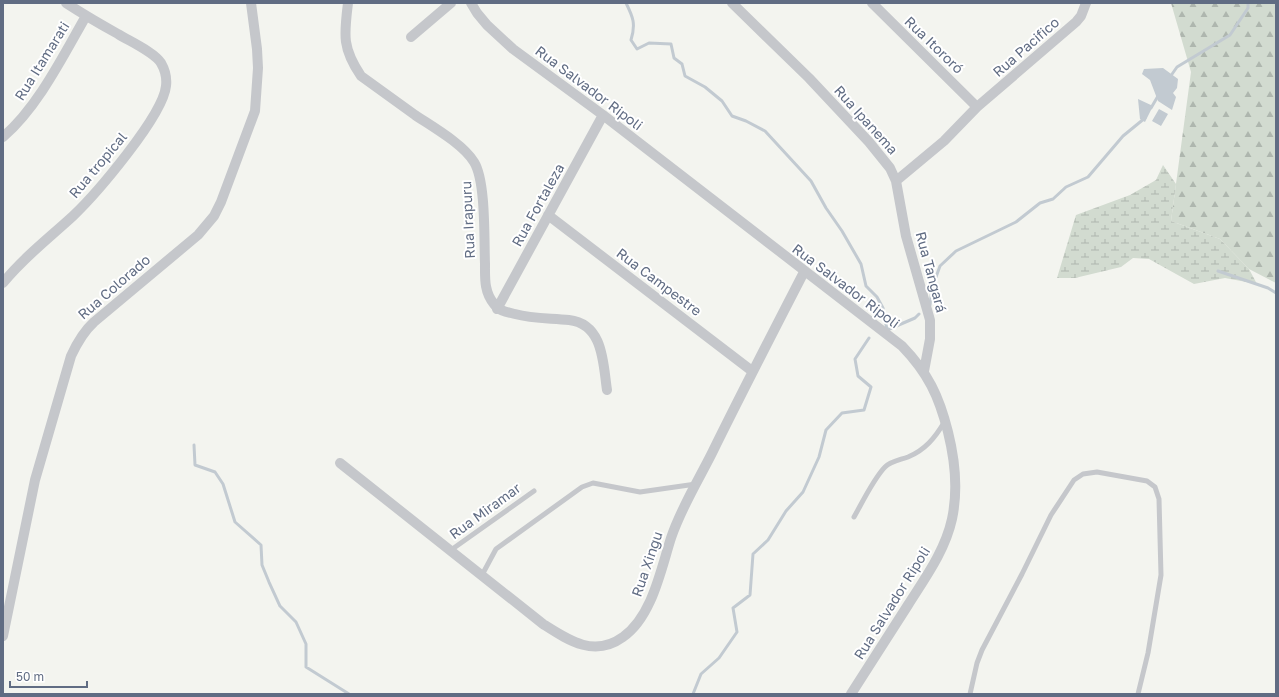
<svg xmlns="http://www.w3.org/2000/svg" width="1279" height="697" font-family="'Golos Text',sans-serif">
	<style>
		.forest { fill: url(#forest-firs) }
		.wetland { fill: url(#wetland-marsh) }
		.water { fill: #c2cad1 }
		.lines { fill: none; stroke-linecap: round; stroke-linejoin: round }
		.stream { stroke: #c2cad1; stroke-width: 3 }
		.service { stroke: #c5c7cb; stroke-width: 5 }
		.minor { stroke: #c5c7cb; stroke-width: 10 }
		.labels { text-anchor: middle; stroke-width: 4; stroke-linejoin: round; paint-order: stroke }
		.street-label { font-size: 14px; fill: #606c83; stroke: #fff }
	</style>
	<defs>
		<pattern id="forest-firs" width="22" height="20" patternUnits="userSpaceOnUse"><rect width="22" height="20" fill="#d2dbd0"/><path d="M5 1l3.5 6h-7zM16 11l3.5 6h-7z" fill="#aeb6ae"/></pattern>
		<pattern id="wetland-marsh" width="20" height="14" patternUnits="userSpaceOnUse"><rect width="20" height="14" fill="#d2dbd0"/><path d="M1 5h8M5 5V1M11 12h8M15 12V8" fill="none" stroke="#aeb6ae"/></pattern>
	</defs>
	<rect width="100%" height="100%" fill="#f3f4ef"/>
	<path class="forest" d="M1171,3h105v280l-27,-14 -29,-30 -49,-18 20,-149z"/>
	<path class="wetland" d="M1163,165l13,19 -5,37 49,18 29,30 8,15 -32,-6 -31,6 -45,-25 -16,-1 -12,9 -46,11h-18l19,-63 54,-20 26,-15z"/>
	<path class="water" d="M1163,68l15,11 -1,9 -4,5 3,4 -4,13 -14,-9 -8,-21 -8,-6 2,-5z
		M1138,99l15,7 -8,16 -5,-3z
		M1159,109l9,5 -7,12 -9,-5z"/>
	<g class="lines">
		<path class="stream" d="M626,3c7,14 10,21 5,37l6,9 12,-6 22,1 3,14 8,6 3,12 20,11 17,14 10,15 14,5 19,10 46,50 15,27 16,23 19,33 5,22 11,11 6,11 4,22 28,-12 4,-4
			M1170,77l7,-10 53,-32 18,-27v-5
			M1151,108l7,-12
			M1218,271l50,17 8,5
			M930,305l2,-17 8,-22 16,-15 60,-29 24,-19 13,-4 13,-12 22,-10 35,-41 22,-18
			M194,445l1,20 20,7 8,12 12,38 26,23 1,20 7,17 11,24 16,16 10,22v23l43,27
			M693,694l8,-20 18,-16 18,-26 -4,-24 17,-13 3,-41 15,-14 18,-29 17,-19 16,-35 7,-27 16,-17 22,-3 7,-23 -13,-11 -3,-17 14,-21"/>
		<path class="service" d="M854,517c8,-14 20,-39 31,-50 6,-6 15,-7 23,-10 17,-7 27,-19 37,-36
			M451,550l83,-59
			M482,575l14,-26 86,-62 11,-4 47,9 56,-8
			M970,694l7,-31 5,-13 40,-76 29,-59 23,-35 9,-6 14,-2 50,9 8,6 4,12 2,76 -13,78 -10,41"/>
		<path class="minor" d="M348,3c-4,32 -6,45 13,73 18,13 36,26 54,39 18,12 48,29 59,47 12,19 10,77 11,102 0,14 -1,28 9,40 5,7 13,8 21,10 18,5 36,4 54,6 35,4 34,44 38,70
			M471,3l6,10 10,12 26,24 90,66 299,231c26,27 37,50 46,86 7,28 10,59 4,87 -7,32 -27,59 -44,86 -19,30 -38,59 -57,89
			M732,3l77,75 60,64 21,26 6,13 10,55 24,84v19l-6,32
			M872,3l105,104
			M411,37l40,-34
			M3,137c35,-30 60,-81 83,-121
			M896,181l48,-40 33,-34 99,-85 5,-6 5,-13
			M548,215l204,156
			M3,283c20,-25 46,-45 70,-67 23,-22 90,-100 93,-130 1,-8 -1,-16 -5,-23 -7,-11 -32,-22 -43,-29 -18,-10 -35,-20 -52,-31
			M497,309l106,-194
			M340,463l203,161c25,16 51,34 80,13 29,-20 38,-68 48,-99 10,-30 27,-57 41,-85 30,-61 61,-121 92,-181
			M3,636l32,-156 36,-124c6,-13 12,-24 23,-34l104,-87 16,-19 7,-14 34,-91 3,-43 -1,-19 -6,-46"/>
	</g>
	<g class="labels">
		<g class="street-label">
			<text transform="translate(934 45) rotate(44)" y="5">Rua Itororó</text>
			<text transform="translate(1026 47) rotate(-41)" y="5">Rua Pacifico</text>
			<text transform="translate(42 61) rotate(-58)" y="5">Rua Itamarati</text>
			<text transform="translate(589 88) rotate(37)" y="5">Rua Salvador Ripoli</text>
			<text transform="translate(866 120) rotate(48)" y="5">Rua Ipanema</text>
			<text transform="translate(98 165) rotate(-50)" y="5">Rua tropical</text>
			<text transform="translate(538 205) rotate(-61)" y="5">Rua Fortaleza</text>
			<text transform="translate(468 220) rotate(-93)" y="5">Rua Irapuru</text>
			<text transform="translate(931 272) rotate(75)" y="5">Rua Tangará</text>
			<text transform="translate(659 282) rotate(37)" y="5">Rua Campestre</text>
			<text transform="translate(846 286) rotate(37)" y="5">Rua Salvador Ripoli</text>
			<text transform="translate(114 287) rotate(-41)" y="5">Rua Colorado</text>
			<text transform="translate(485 511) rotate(-36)" y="5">Rua Miramar</text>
			<text transform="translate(647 564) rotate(-71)" y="5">Rua Xingu</text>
			<text transform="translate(892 603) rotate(-58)" y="5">Rua Salvador Ripoli</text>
		</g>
	</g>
	<rect width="1279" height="697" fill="none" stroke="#606c83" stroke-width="8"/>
	<path d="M10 681v6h77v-6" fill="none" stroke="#606c83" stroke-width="2"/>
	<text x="16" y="681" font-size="12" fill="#606c83" stroke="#ffffff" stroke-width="3" paint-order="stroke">50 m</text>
</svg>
